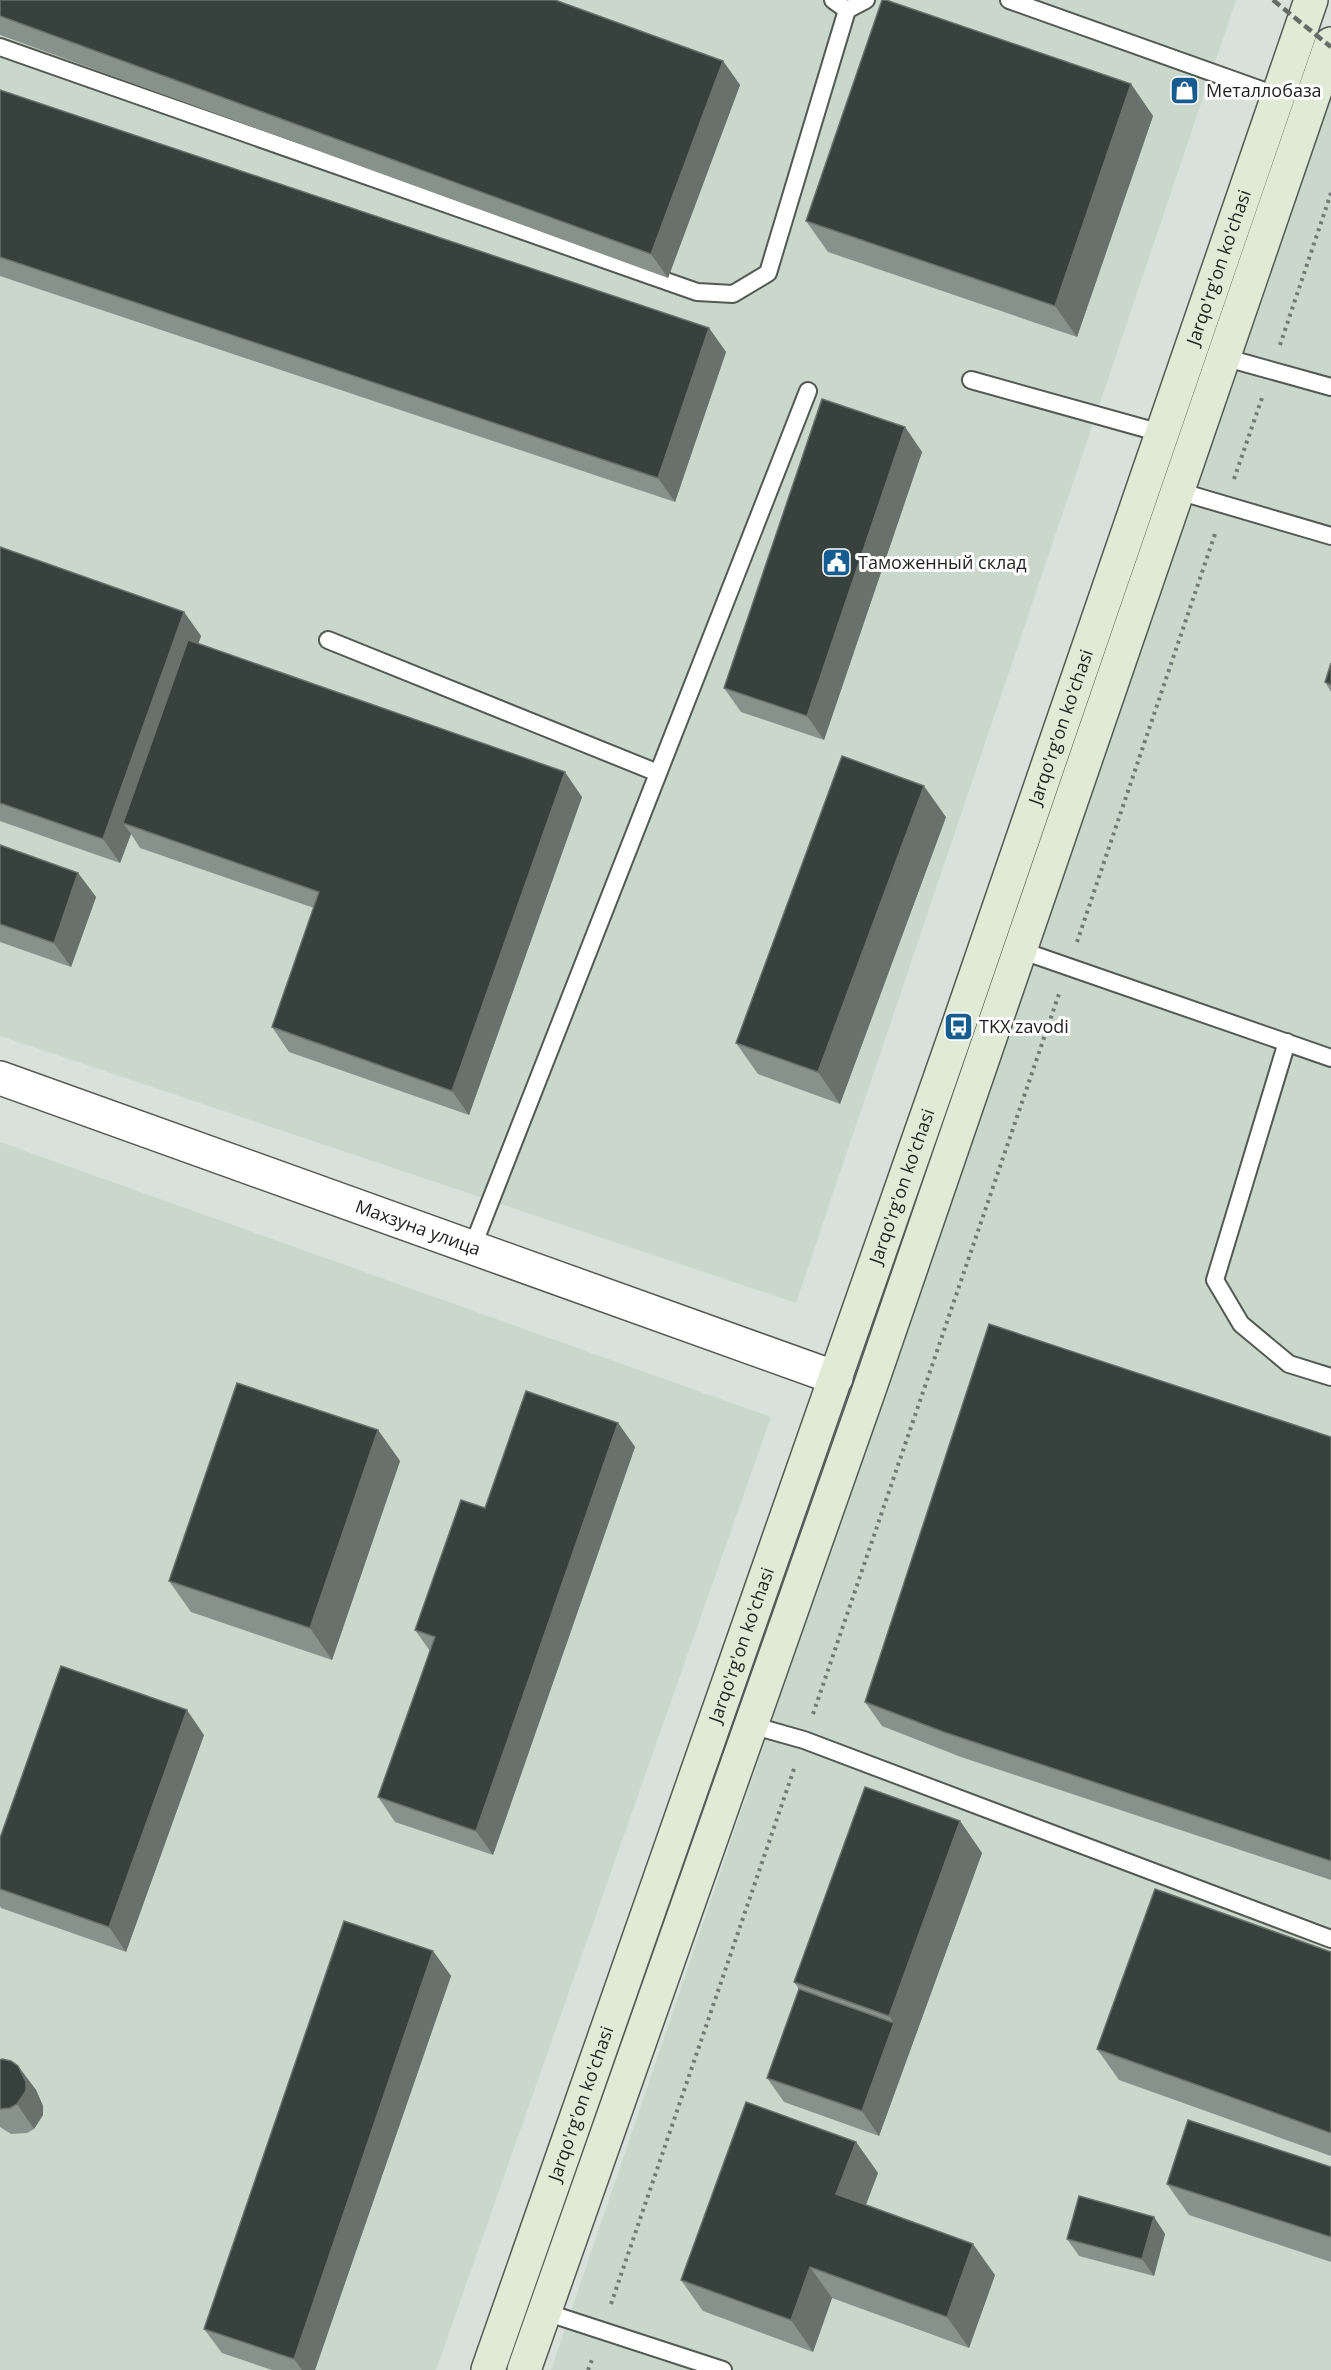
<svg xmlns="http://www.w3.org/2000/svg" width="1331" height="2370" font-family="'Open Sans',sans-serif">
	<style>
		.built { fill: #c9d8cb }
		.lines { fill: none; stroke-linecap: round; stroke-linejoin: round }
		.service-casing { stroke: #535a53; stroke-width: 20 }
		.minor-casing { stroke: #535a53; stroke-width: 36 }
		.secondary-casing { stroke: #535a53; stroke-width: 36 }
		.path { stroke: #747a75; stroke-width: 4; stroke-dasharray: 3 4.5; stroke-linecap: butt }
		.service { stroke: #fff; stroke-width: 16 }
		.minor { stroke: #fff; stroke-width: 33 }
		.secondary { stroke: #e1ead6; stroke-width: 33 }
		.rail { stroke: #666b66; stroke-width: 4.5; stroke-dasharray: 9 4.5; stroke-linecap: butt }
		.wall { fill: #88928c }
		.shaded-wall { fill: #68716c }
		.building { fill: #37413d; stroke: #68716c; stroke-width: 1.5 }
		.labels { text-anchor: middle; stroke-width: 6; stroke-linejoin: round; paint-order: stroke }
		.poi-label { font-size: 18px; fill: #1e211e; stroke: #fff; text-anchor: start }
		.street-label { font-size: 18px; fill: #1e211e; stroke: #fff }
	</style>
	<rect width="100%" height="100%" fill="#d9e2da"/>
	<path class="built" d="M0,0h1236l-440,1303 -796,-267z
		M1331,78v2292h-780z
		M0,1142l771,275 -335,953h-436z"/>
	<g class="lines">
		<defs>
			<path id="service" d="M833,0l14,10 19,-10
				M1009,0l269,96
				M0,47l697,245 36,2 35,-21 79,-263
				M1223,357l108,30
				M971,380l190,53
				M1178,491l153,45
				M328,640l330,133
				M1020,950l311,108
				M1287,1042l-72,238 26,44 48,40 42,13
				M472,1248l336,-857
				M751,1725l53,15 527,199
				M545,2312l178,58"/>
			<g id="minor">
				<path id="s1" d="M0,1078l836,300"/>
			</g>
			<g id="secondary">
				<path id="s2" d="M488,2370l470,-1343 353,-1027"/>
				<path d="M524,2370l345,-980 462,-1346"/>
			</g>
		</defs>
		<use href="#service" class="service-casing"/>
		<use href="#minor" class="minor-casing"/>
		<use href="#secondary" class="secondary-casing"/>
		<path class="path" d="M1280,345l51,-152
			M1234,479l29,-84
			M1077,942l139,-411
			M813,1714l247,-723
			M611,2304l184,-538
			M588,2370l5,-13"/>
		<use href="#service" class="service"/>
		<use href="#minor" class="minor"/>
		<use href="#secondary" class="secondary"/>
		<path class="rail" d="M1273,0l58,47"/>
	</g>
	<path class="wall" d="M0,0l723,61 17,24 -72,193 -668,-243z
		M1131,84l22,32 -76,221 -249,-85 -22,-31z
		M0,90l709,238 17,24 -51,150 -675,-226z
		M905,427l17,25 -98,288 -83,-28 -17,-24z
		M0,547l184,65 17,24 -3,8 384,153 -113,318 -180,-63 -17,-25 42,-119 -174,-60 -9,-14 -11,29 -120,-42z
		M1331,663v29l-6,-10z
		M946,817l-106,287 -82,-30 -22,-31z
		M0,845l78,28 18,24 -25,70 -71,-25z
		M618,1423l17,24 -142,408 -98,-33 -17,-25 52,-146 -15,-21 70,-122z
		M378,1430l22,31 -68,199 -141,-48 -22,-31z
		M1331,1437v443l-370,-123 -79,-31 -17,-24z
		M204,1735l-78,217 -125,-44 -1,-2v-68z
		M960,1821l22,32 -103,283 -95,-34 -17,-24 32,-89 -5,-7z
		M433,1951l18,25 -136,394h-43l-50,-17 -18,-24z
		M1331,1952v204l-212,-76 -22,-31z
		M0,2060l18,6 18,24 7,16v9l-9,14 -7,4 -16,1 -11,-7z
		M856,2142l22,31 -13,32 130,70 -26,73 -137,-50 -19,54 -110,-41 -22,-31z
		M1331,2167v95l-142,-47 -22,-31z
		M1154,2217l11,17 -11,42 -75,-20 -12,-17z"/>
	<path class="shaded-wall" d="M723,61l17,24 -72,193 -17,-24z
		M1131,84l22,32 -76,221 -22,-31z
		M709,328l17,24 -51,150 -17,-24z
		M905,427l17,25 -98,288 -17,-24z
		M184,612l17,24 -68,191 -10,-4 8,11 -11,29 -17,-24z
		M565,772l17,25 -113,318 -17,-24z
		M924,786l22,31 -106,287 -22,-32z
		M78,873l18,24 -25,70 -17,-24z
		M618,1423l17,24 -142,408 -17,-24z
		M378,1430l22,31 -68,199 -22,-32z
		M187,1710l17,25 -78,217 -17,-25z
		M960,1821l22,32 -103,283 -17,-25 32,-88 -5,-7z
		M433,1951l18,25 -136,394h-13l-8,-11z
		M18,2066l18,24 7,16v9l-9,14 -17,-25z
		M856,2142l22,31 -20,53 -22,-32z
		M1154,2217l11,17 -11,42 -12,-17z
		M973,2244l22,31 -26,73 -22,-31z
		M810,2267l22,31 -19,54 -22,-32z"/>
	<path class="building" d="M0,0h555l168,61 -72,193 -651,-238z
		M882,0h4l245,84 -76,222 -249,-85z
		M0,90l709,238 -51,150 -658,-221z
		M822,399l83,28 -98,289 -83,-28z
		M0,547l184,65 -81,227 -103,-36z
		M188,640l377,132 -113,319 -180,-64 47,-135 -196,-69z
		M1331,663v22l-6,-3z
		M842,756l82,30 -106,286 -82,-29z
		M0,845l78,28 -24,70 -54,-19z
		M989,1324l342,113v424l-387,-129 -79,-30z
		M237,1383l141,47 -68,198 -141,-47z
		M526,1391l92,32 -142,408 -98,-34 57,-160 -20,-7 46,-130 24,8z
		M61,1666l126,44 -78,217 -109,-38v-51z
		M865,1787l95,34 -71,195 -95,-34z
		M1155,1889l176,63v181l-234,-84z
		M344,1921l89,30 -139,408 -90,-30z
		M799,1989l95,34 -32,88 -95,-33z
		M2,2059l9,2 7,5 8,16v9l-9,13 -7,4 -10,1v-49z
		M746,2102l110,40 -20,52 137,50 -26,73 -137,-50 -19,53 -110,-40z
		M1188,2120l143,47v70l-164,-53z
		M1079,2196l75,21 -12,42 -75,-20z"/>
	<defs>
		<symbol id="shop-square" viewBox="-11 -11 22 22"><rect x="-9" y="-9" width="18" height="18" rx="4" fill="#155d91" stroke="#fff"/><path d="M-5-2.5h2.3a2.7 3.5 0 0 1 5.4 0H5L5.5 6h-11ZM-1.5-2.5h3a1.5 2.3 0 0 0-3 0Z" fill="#fff"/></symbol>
		<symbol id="civic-square" viewBox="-11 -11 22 22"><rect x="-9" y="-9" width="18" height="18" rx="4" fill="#155d91" stroke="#fff"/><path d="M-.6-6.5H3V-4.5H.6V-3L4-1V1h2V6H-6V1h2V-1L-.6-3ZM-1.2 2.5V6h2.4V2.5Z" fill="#fff"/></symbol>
		<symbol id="bus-square" viewBox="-11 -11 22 22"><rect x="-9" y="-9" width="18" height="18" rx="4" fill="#155d91" stroke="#fff"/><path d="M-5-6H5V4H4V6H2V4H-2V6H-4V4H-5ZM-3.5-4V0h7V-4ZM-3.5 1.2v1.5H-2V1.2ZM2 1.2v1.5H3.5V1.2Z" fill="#fff"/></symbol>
	</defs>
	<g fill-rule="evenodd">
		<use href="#shop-square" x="1168" y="74" width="33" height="33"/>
		<use href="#civic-square" x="820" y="546" width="33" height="33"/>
		<use href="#bus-square" x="942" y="1010" width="33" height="33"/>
	</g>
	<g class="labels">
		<g class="poi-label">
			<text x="1206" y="97">Металлобаза</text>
			<text x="858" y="569">Таможенный склад</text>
			<text x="979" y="1033">TKX zavodi</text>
		</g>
		<g class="street-label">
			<text dy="6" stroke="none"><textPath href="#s2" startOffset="2226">Jarqo'rg'on ko'chasi</textPath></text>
			<text dy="6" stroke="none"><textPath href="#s2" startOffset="1740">Jarqo'rg'on ko'chasi</textPath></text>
			<text dy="6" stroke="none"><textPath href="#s2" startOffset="1254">Jarqo'rg'on ko'chasi</textPath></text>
			<text dy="6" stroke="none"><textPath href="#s1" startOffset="444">Махзуна улица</textPath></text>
			<text dy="6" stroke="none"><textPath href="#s2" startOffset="768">Jarqo'rg'on ko'chasi</textPath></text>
			<text dy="6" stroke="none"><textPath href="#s2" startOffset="282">Jarqo'rg'on ko'chasi</textPath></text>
		</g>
	</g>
</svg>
